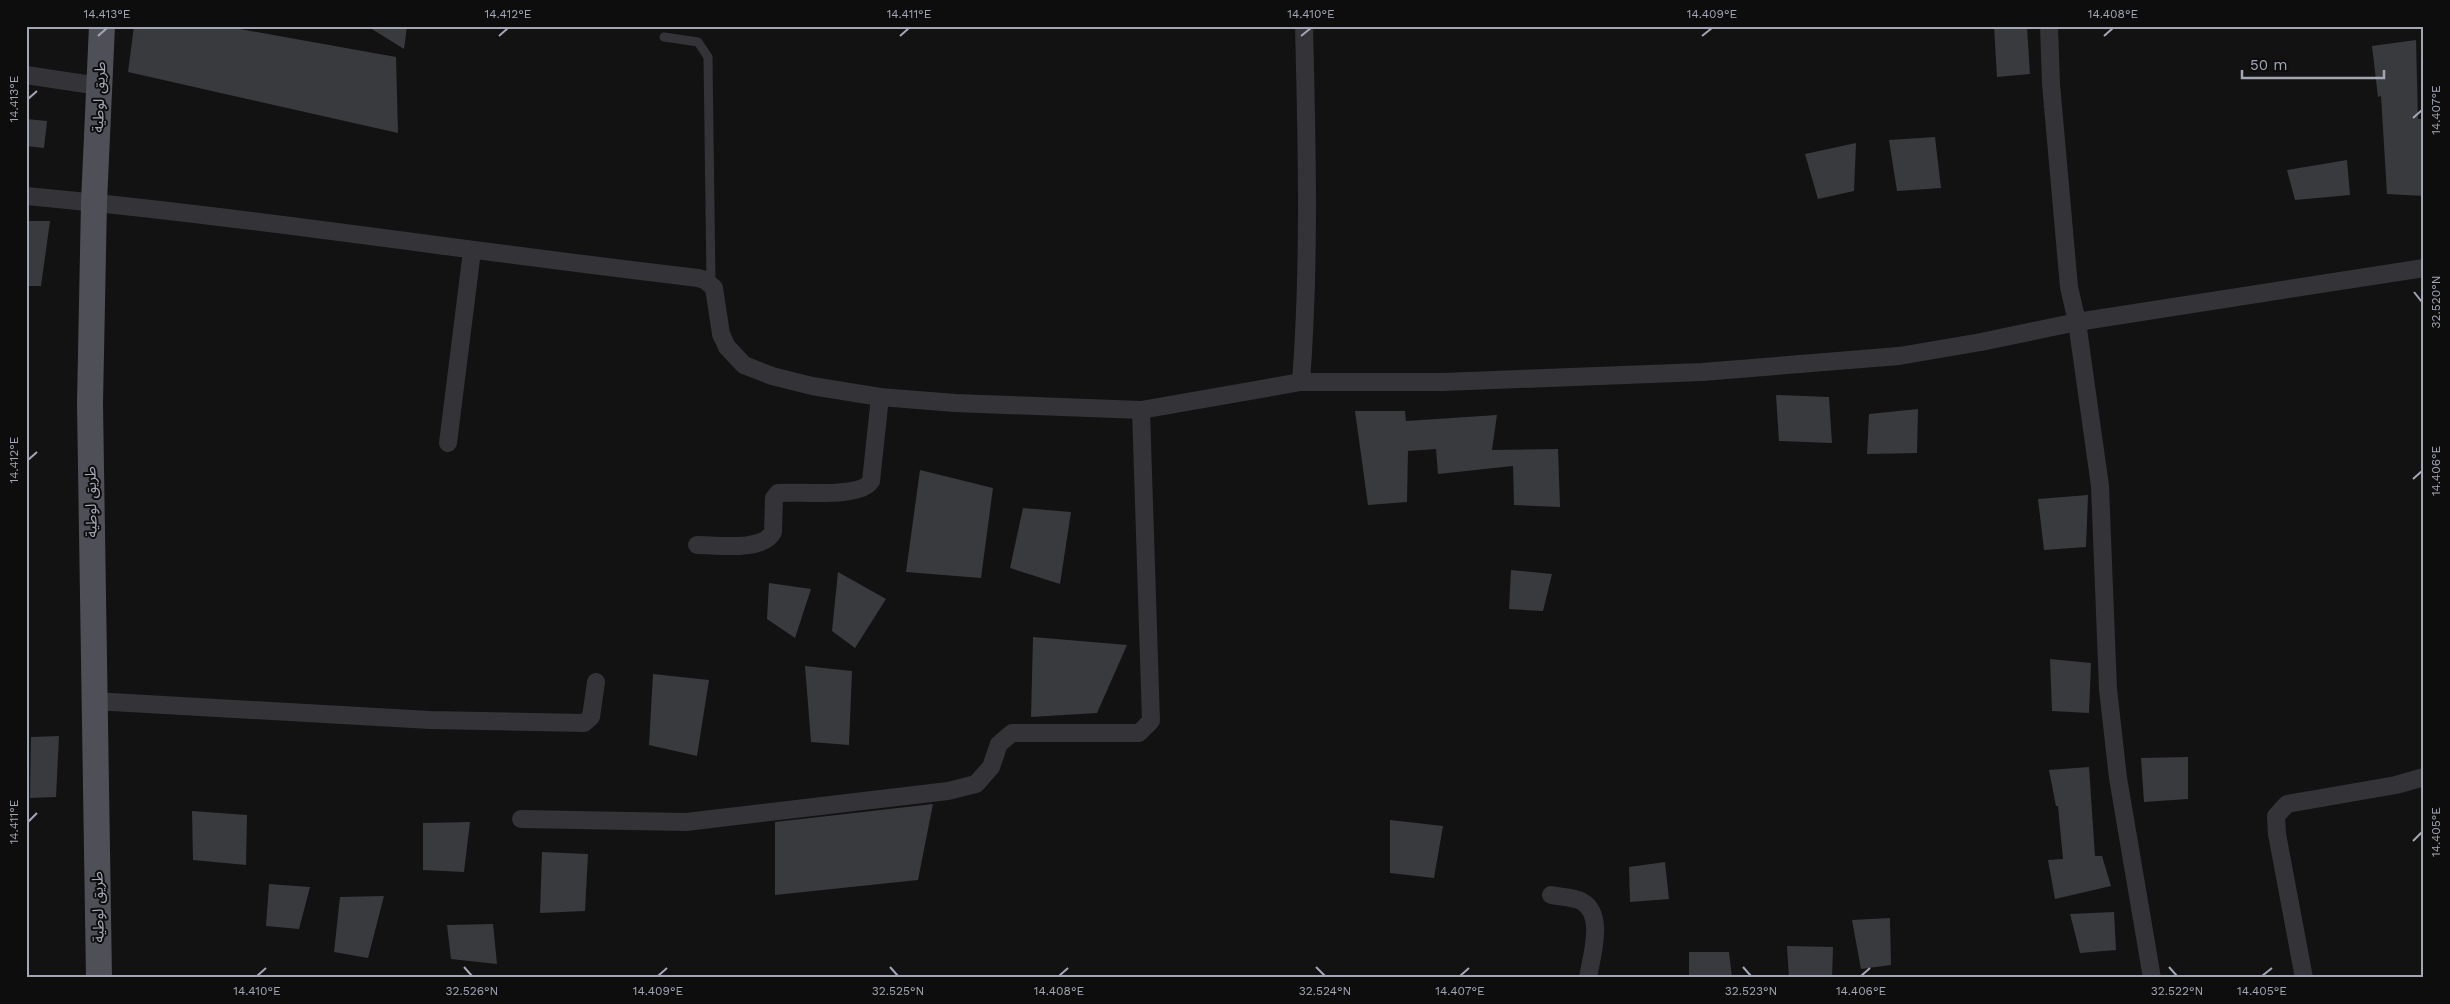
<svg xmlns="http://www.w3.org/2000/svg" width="2450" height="1004" font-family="'Work Sans','Noto Sans Arabic',sans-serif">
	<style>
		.building { fill: #393a3e }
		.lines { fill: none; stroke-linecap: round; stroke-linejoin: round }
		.lane { stroke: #333338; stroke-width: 9 }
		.street { stroke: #333338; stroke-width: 18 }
		.primary { stroke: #4f4f57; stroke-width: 26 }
		.ticks { fill: none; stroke: #a3a6b4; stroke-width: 2 }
		.labels { text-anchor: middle; stroke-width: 4; stroke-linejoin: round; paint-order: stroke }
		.street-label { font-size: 15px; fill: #a3a6b4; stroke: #0d0d0e }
		.neatline { fill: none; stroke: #a3a6b4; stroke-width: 2 }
		.ticks-label { font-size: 12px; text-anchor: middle; fill: #a3a6b4 }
	</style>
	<rect width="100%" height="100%" fill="#121213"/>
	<path class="building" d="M134,26h89l173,31 2,76 -270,-61z
		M367,26h40l-3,23z
		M1994,26h33l3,48 -33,3z
		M2416,40l2,79h6v77l-37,-2 -6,-98 -3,1 -6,-51z
		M26,119l21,2 -3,27 -18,-2z
		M1935,137l6,51 -44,3 -8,-51z
		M1856,143l-2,48 -36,8 -13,-45z
		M2347,160l3,35 -55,5 -8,-30z
		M26,221h24l-9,65h-15z
		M1776,395l53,2 3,46 -53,-2z
		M1918,409l-1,44 -50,1 2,-40z
		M1355,411h50l1,10 91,-6 -5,35 66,-1 2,58 -46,-2 -1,-39 -75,8 -2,-25 -28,2 -1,51 -39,3z
		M920,470l73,18 -12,90 -75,-6z
		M2088,495l-2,52 -42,3 -6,-51z
		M1023,508l48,4 -11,72 -50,-16z
		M1511,570l41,4 -9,37 -34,-2z
		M838,572l48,27 -31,49 -23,-17z
		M769,583l42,6 -16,49 -28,-19z
		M1033,637l94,8 -30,68 -66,4z
		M2050,659l41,4 -2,50 -37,-2z
		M805,666l47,5 -3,74 -38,-3z
		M653,674l56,6 -12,76 -48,-11z
		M59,736l-3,61 -26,1 1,-61z
		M2188,757v42l-44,3 -3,-44z
		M2089,767l6,89h7l9,30 -56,13 -7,-39 15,-1 -5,-53h-2l-7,-36z
		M933,804l-15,76 -143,15v-73z
		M192,811l55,4 -1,50 -53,-5z
		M1390,820l53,6 -9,52 -44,-5z
		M470,822l-6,50 -41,-2v-47z
		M542,852l46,2 -3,57 -45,2z
		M1665,862l4,37 -39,3 -1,-35z
		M269,884l41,3 -11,42 -33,-3z
		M384,896l-16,62 -34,-6 6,-55z
		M2114,912l2,38 -36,3 -10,-39z
		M1890,918l1,47 -30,4 -9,-49z
		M493,924l4,40 -46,-5 -4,-34z
		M1787,946l46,1 -1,31h-43z
		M1689,952h40l3,26h-43z"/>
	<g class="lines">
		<path class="lane" d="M664,37l34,5 10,15 3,226"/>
		<path class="street" d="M2049,26l2,58 18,203 8,35 23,164 8,203 10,89 34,200
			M26,75l73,11
			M26,196c225,21 448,56 672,82l7,2 9,8 7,46 6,13 17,18 28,11 40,10 68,11 75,6 186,7 160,-28h142l259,-10 197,-16 82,-14 96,-20 347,-54
			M1301,382c9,-118 6,-237 3,-356
			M448,443l24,-192
			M697,545c19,0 66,7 76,-13l1,-34 4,-5c20,-2 83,6 93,-12l9,-84
			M94,701l336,19 154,3 7,-6 5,-35
			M521,819l165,3 262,-31 28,-7 15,-17 8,-23 13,-11h127l12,-12 -10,-311
			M1551,895c9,2 22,2 30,6 25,13 10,56 7,77
			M2304,978l-27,-144 -1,-18 11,-12 109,-19 28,-8"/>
		<path class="primary" d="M99,978l-9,-574 4,-202 8,-176"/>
	</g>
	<path class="ticks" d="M98,36l9,-8M499,36l9,-8M900,36l9,-8M1301,36l10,-8M1702,36l10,-8M2104,36l9,-8M28,99l9,-8M2413,118l9,-8M2414,292l8,10M28,460l9,-8M2413,479l9,-8M28,822l9,-9M2413,841l9,-9M464,967l8,9M890,967l8,9M1316,967l9,9M1743,967l8,9M2169,967l8,9M257,976l9,-8M658,976l9,-8M1059,976l9,-8M1460,976l9,-8M1861,976l9,-8M2262,976l10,-8"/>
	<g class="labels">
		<g class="street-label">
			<text transform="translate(99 97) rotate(-88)" y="5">طريق لوطية</text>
			<text transform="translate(91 502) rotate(-91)" y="5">طريق لوطية</text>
			<text transform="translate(98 907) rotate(-91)" y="5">طريق لوطية</text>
		</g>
	</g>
	<rect width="2450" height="1004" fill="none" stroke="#0d0d0e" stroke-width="55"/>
	<path d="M2242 70v8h142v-8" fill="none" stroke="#a3a6b4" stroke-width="2.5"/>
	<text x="2250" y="70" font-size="15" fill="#a3a6b4" stroke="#0d0d0e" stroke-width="4" paint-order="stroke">50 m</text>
	<rect x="28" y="28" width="2394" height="948" class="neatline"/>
	<g class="ticks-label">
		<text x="107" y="18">14.413°E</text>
		<text x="508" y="18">14.412°E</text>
		<text x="909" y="18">14.411°E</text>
		<text x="1311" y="18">14.410°E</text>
		<text x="1712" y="18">14.409°E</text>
		<text x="2113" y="18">14.408°E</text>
		<text transform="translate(14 99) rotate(-90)" y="4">14.413°E</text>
		<text transform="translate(2436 110) rotate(-90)" y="4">14.407°E</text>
		<text transform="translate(2436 302) rotate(-90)" y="4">32.520°N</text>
		<text transform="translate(14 460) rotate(-90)" y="4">14.412°E</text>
		<text transform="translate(2436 471) rotate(-90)" y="4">14.406°E</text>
		<text transform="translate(14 822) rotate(-90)" y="4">14.411°E</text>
		<text transform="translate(2436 832) rotate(-90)" y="4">14.405°E</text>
		<text x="257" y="995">14.410°E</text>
		<text x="472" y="995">32.526°N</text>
		<text x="658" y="995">14.409°E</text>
		<text x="898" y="995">32.525°N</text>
		<text x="1059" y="995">14.408°E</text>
		<text x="1325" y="995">32.524°N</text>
		<text x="1460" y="995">14.407°E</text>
		<text x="1751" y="995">32.523°N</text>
		<text x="1861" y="995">14.406°E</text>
		<text x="2177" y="995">32.522°N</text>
		<text x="2262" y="995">14.405°E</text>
	</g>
</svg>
